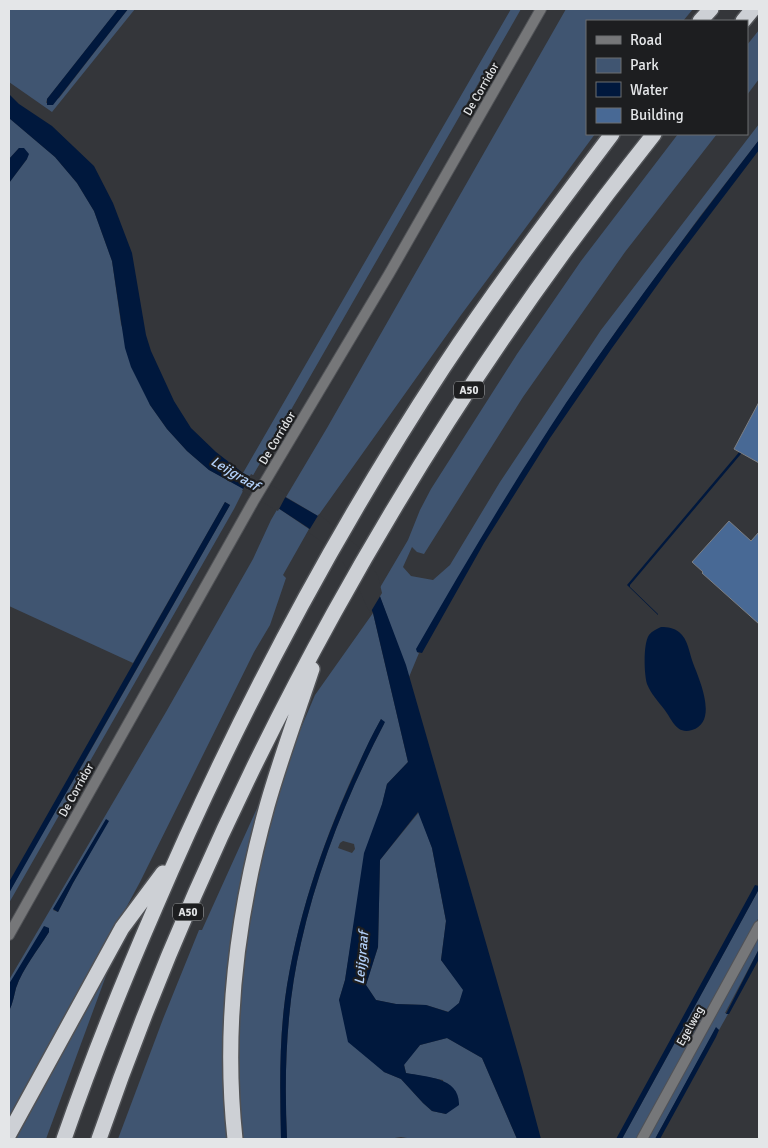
<svg xmlns="http://www.w3.org/2000/svg" width="768" height="1148" font-family="Signika,sans-serif">
	<style>
		.green { fill: #405571; fill-rule: evenodd }
		.water { fill: #00183d; fill-rule: evenodd }
		.pier { fill: #34363a }
		.building { fill: #486995; stroke: #7c7f84 }
		.lines { fill: none; stroke-linecap: round; stroke-linejoin: round }
		.minor-casing { stroke: #505256; stroke-width: 12 }
		.motorway-casing { stroke: #505256; stroke-width: 18 }
		.minor { stroke: #767779; stroke-width: 10 }
		.motorway { stroke: #cdd0d5; stroke-width: 15 }
		.labels { text-anchor: middle; stroke-width: 4.5; stroke-linejoin: round; paint-order: stroke }
		.shield { fill: #1d1e20; stroke: #a8aaac; stroke-width: 1 }
		.shield-label { font-size: 11px; font-weight: bold; fill: #e4e6e8 }
		.street-label { font-size: 12px; fill: #e4e6e8; stroke: #1d1e20 }
		.water-label { font-size: 14px; font-style: italic; fill: #b2d0f9; stroke: #1d1e20 }
	</style>
	<rect width="100%" height="100%" fill="#34363a"/>
	<path class="green" d="M10,9h108l-71,90 -1,4 13,-5 69,-89h7l-83,103 -43,-30z
		M511,9h10l-249,434 -20,34 -9,-4z
		M566,9h127l-10,12h-96v113h8l-134,181 -143,201 -32,-19 41,-69z
		M759,30v49l-12,16v-50z
		M9,118l46,39 22,26 17,28 18,50 9,63 29,81 17,24 20,22 22,19 35,19 -10,20 -225,394v-10l20,-37 55,-94 146,-257 -5,-3 -92,161 -124,-57v-423l18,-24 -8,-11 -10,11z
		M759,124v16l-58,75 -82,112 -52,75 -150,250 2,1 -10,24 -31,-86 30,-51 12,-30 11,-21 86,-135 64,-93 97,-127h39l-92,118 -102,145 -99,157 -7,-2 -5,-5 -9,20 8,9 22,4 17,-15 50,-83 101,-152z
		M278,508l31,21 -26,46 3,3 -16,47 -16,27 -114,230 -131,242v-113c4,-8 5,-15 7,-23 7,-20 22,-38 33,-56v-4l-40,56v-4l157,-268 87,-153 18,-39zM106,820l2,1 -35,62 -15,29 -5,-2z
		M373,613l35,149 -21,22 -32,134 -10,62 -6,20 45,72 17,7 22,24 9,8 14,3 -3,-34 -37,-7 -2,-9 16,-19 27,-7 35,20 35,81h-104l-12,-2 -13,2h-101c-3,-65 -1,-132 14,-196 17,-76 47,-150 83,-219l-3,-5c-11,20 -20,40 -30,61 -31,70 -55,143 -66,219 -6,46 -5,93 -4,140h-41l-3,-74 1,-63 12,-99 25,-102 20,-59 20,-47zM343,841l11,3 1,5 -3,4 -14,-5 2,-5z
		M263,795l-13,57 -21,287h-111l45,-120 36,-89h3z
		M419,812l13,36 14,73 -5,39 23,30 -5,13 -10,9 -23,-7 -30,-1 -20,-4 -10,-15 12,-38 2,-87z
		M759,889v28l-121,222h-16z
		M759,934v15l-34,64 3,1 -9,16 -3,-2 -61,111h-8z
		M107,973l-61,166h-33z"/>
	<path class="water" d="M118,9h10l-75,96h-6v-6z
		M9,94l10,10 33,22 42,40 19,37 19,50 14,82 5,16 23,50 17,27 25,24 27,21 75,43 60,75 28,74 116,403 19,71h-24l-35,-81 -35,-20 -27,7 -16,20 2,8c20,4 54,4 53,32l-13,9 -14,-3 -9,-8 -22,-24 -17,-7 -36,-30 -9,-42 6,-20 19,-127 18,-49 5,-20 21,-22 -35,-149 -23,-47 -23,-24 -20,-15 -29,-19 -69,-38 -22,-19 -20,-22 -17,-24 -19,-38 -6,-19 -13,-87 -18,-50 -17,-28 -22,-26 -46,-39zM418,812l14,36 14,73 -5,39 22,30 -4,13 -11,9 -22,-7 -30,-1 -20,-4 -10,-15 12,-38 2,-87z
		M759,140v10l-88,116 -59,82 -62,90 -66,105 -62,110 -5,-1 -1,-3c48,-84 97,-166 150,-246 61,-90 127,-177 193,-263z
		M19,148h5l5,6 -2,5 -18,24v-24z
		M757,431l2,4h-2l-127,150v2l28,27v1l-31,-30z
		M225,502l5,3 -221,388v-11z
		M661,627c7,0 13,1 18,5 9,7 10,20 14,31 6,16 26,59 -1,67 -16,5 -20,-11 -28,-21 -6,-8 -13,-15 -17,-25 -3,-10 -4,-40 2,-49 3,-4 8,-6 12,-8z
		M381,719l4,3 -1,2c-36,69 -66,143 -83,219 -15,64 -17,131 -14,196h-6c-1,-47 -2,-94 4,-140 11,-77 36,-152 68,-222 9,-20 17,-39 28,-58z
		M106,819l3,2 -36,62 -15,29 -5,-3z
		M755,885l4,1v3l-137,250h-6z
		M44,926l5,2v4c-11,18 -26,36 -33,56 -2,8 -3,15 -7,23v-27z
		M759,949v10l-30,55h-3z
		M716,1027l3,3 -3,7 -56,102h-5z"/>
	<path class="pier" d="M251,474l36,20 -9,17 -36,-20z
		M319,514l42,35 17,27 4,17 -12,20 -15,-32 -13,-20 -17,-17 -17,-12z"/>
	<path class="building" d="M759,402v61l-25,-14z
		M729,521l22,20 8,-9v92l-57,-51 1,-1 -11,-10z"/>
	<g class="lines">
		<defs>
			<path id="minor" d="M9,935l244,-433 136,-228 152,-265
				M642,1139l117,-213"/>
			<path id="motorway" d="M700,21l11,-12
				M743,21l10,-12
				M9,1134l113,-206 41,-55
				M64,1139c27,-78 58,-155 91,-231 80,-187 176,-369 288,-540 53,-80 111,-157 169,-234
				M99,1139c125,-361 316,-706 555,-1005
				M235,1139c-12,-112 2,-225 32,-333 13,-46 30,-92 45,-137"/>
		</defs>
		<use href="#minor" class="minor-casing"/>
		<use href="#motorway" class="motorway-casing"/>
		<use href="#minor" class="minor"/>
		<use href="#motorway" class="motorway"/>
	</g>
	<g class="labels">
		<g class="shield">
			<rect x="454" y="381.5" width="30" height="17" rx="4"/>
			<rect x="173" y="903.5" width="30" height="17" rx="4"/>
		</g>
		<g class="shield-label">
			<text x="469" y="394">A50</text>
			<text x="188" y="916">A50</text>
		</g>
		<g class="street-label">
			<text transform="translate(481 89) rotate(-60)" y="4">De Corridor</text>
			<text transform="translate(277 438) rotate(-59)" y="4">De Corridor</text>
			<text transform="translate(76 790) rotate(-61)" y="4">De Corridor</text>
			<text transform="translate(690 1026) rotate(-61)" y="4">Egelweg</text>
		</g>
		<g class="water-label">
			<text transform="translate(235 473) rotate(31)" y="5">Leijgraaf</text>
			<text transform="translate(361 958) rotate(-85)" y="5">Leijgraaf</text>
		</g>
	</g>
	<rect width="768" height="1148" fill="none" stroke="#e4e6e8" stroke-width="20"/>
	<rect x="586" y="20" width="162" height="115" fill="#1d1e20" stroke="#6d6e70"/>
	<rect x="596" y="36" width="25" height="8" fill="#767779" stroke="#6d6e70"/>
	<text x="630" y="45" font-size="15" fill="#e4e6e8">Road</text>
	<rect x="596" y="58" width="25" height="15" fill="#405571" stroke="#6d6e70"/>
	<text x="630" y="70" font-size="15" fill="#e4e6e8">Park</text>
	<rect x="596" y="82" width="25" height="15" fill="#00183d" stroke="#6d6e70"/>
	<text x="630" y="95" font-size="15" fill="#e4e6e8">Water</text>
	<rect x="596" y="108" width="25" height="15" fill="#486995" stroke="#6d6e70"/>
	<text x="630" y="120" font-size="15" fill="#e4e6e8">Building</text>
</svg>
